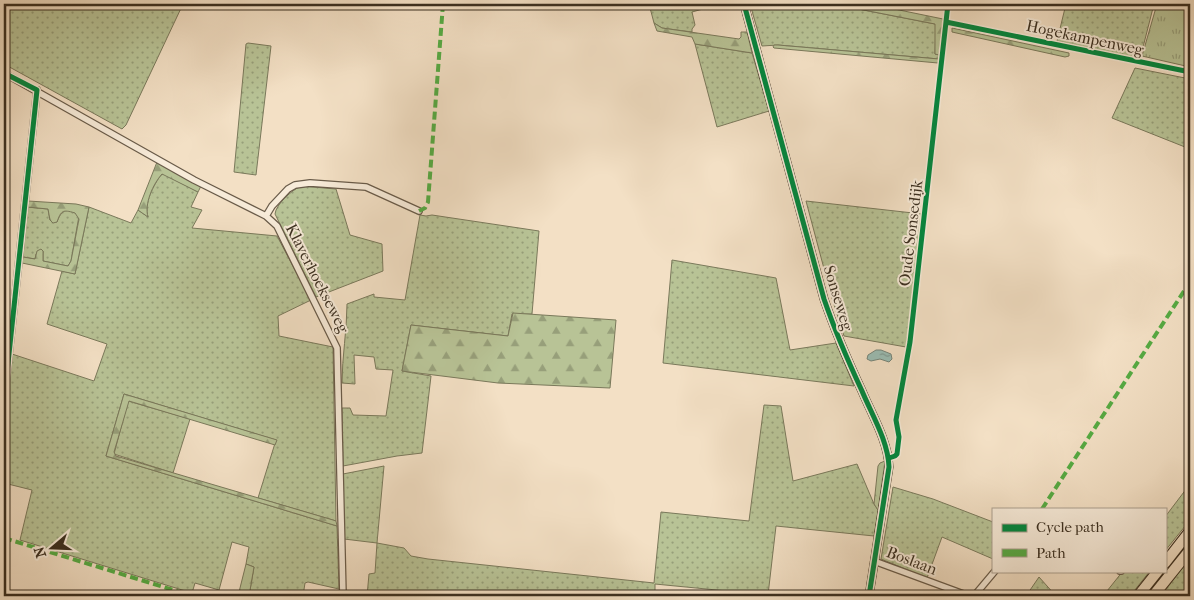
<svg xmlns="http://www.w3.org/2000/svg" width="1194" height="600" font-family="'IM FELL French Canon',serif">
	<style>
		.grass { fill: url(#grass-dots); stroke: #7a795b }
		.forest { fill: url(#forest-firs); stroke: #7a795b }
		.park { fill: url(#park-tufts); stroke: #7a795b }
		.water { fill: url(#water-ripples); stroke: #758479 }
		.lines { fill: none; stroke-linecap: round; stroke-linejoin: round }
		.minor-casing { stroke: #695b49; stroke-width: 8 }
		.secondary-casing { stroke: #3b2f20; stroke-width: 9 }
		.motorway-casing { stroke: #3b2f20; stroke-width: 12 }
		.minor { stroke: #f7ebd9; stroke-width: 5.5 }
		.secondary { stroke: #f7ebd9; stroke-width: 8 }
		.motorway { stroke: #f3e0c5; stroke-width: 10 }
		.quiet { stroke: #55ab43; stroke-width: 4; stroke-dasharray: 8 4; stroke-linecap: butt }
		.cycleway-casing { stroke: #f7ebd9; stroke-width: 8 }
		.cycleway { stroke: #00873e; stroke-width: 5 }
		.labels { text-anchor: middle; stroke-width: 4; stroke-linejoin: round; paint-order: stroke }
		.street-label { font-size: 16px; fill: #3b2f20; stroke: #f7ebd9 }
	</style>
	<defs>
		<pattern id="grass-dots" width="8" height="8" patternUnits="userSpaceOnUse" patternTransform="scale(1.25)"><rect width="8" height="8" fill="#b8c396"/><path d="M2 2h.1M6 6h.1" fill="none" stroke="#979f7a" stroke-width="1.8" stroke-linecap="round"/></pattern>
		<pattern id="forest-firs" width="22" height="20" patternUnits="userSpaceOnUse" patternTransform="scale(1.25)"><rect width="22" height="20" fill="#b8c396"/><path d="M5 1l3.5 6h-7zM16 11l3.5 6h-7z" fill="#979f7a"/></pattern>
		<pattern id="park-tufts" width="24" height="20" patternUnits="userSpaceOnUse" patternTransform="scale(1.25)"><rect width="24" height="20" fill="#b8c396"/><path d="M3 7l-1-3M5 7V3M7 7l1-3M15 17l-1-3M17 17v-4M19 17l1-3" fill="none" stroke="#979f7a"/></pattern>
		<pattern id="water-ripples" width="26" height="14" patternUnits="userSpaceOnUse" patternTransform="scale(1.25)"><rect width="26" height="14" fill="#9bbdb4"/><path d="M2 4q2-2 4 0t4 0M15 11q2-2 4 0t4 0" fill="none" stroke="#809a92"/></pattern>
	</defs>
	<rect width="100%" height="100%" fill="#f3e0c5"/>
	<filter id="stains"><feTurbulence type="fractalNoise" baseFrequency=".004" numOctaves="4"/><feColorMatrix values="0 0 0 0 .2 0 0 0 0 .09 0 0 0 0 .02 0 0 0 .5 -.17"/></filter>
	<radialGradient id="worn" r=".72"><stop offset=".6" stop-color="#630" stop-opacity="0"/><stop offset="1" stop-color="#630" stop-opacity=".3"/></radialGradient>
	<path class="grass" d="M12,4h171l-57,121 -4,4 -118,-65v-44z
		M649,4h72l-29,8 3,13 -3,4v3l-30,-4 -8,-5z
		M750,4h83l102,20 1,1 -1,29 4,1v4l-161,-14 -16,1z
		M1066,4h88l-14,55 -83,-18z
		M248,43l23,3 -15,129 -22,-3 12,-128z
		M695,44l57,9 17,58 -52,16z
		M1135,68l55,11v70l-78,-31z
		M164,174l34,18 -7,15 11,3 -10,18 85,8 34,64 -33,16 1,20 54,11 3,174 -78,-23 18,-58 -152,-46 -18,62 231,70 2,63 -31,-7 -3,1 -2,13h-54l5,-29 -8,-3 3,-17 -17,-5 -13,48 -24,-7 -3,10 -172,-53 12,-50 -28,-7v-57l8,-72 82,27 13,-37 -60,-20 15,-53 13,3 14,-67 42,16 7,-13 10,7c-4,-14 5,-31 13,-42z
		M301,186l35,3 14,46 32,9 1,27 -67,26 -41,-83c1,-10 17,-24 26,-28z
		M806,201l116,13 -5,55 -11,78 -62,-11 -13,-41z
		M27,207l21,2 2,11 7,2c4,-12 11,-16 22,-6l-8,45 -3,5 -25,-5v-10l-7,3 -1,5 -12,-2z
		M420,215l6,1 6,-1 107,16 -7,83h-20l-4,22 -97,-11 -9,46 29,5 -9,77 -25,3 -54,10 -1,-58h8l3,7 33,1 7,-46 -17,-1 -2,-12 -20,-2 1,29 -13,-1c0,-26 5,-53 5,-79l27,-10v3l31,3z
		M672,260l104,18 14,72 46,-7 18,43 -191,-23z
		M128,401l62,18 -17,54 -59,-19z
		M764,405l17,1 12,75 64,-17 17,40 4,6 -4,26 -98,-10 -8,69 -113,-11v12h-288l2,-22 6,-1 2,-30 -33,-4 -1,-65 41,-8 -7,77 27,5 7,8 17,3 226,24 7,-71 88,9z
		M1190,484v36l-25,31v-34z
		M893,487l40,12 60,23v37l-51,-22 -15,41 -46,-19z
		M1190,558v38h-29z
		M1123,571h27l-20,25h-27z
		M1039,577l17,19h-30z"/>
	<path class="forest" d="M833,4h37l73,15 -4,36 -4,-1v-30z
		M654,23l8,5 77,11 2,-2v-5h6l5,21 -57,-9 -3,-7 -35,-6z
		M952,28l117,25v3l-4,1 -113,-25z
		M774,45h4l161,14 -1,4 -164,-15 -1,-1z
		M157,162l44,24 -3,6 -36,-18c-9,10 -18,30 -14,43l-10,-7z
		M28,201l48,3 13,3 -14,67 -53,-11 1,-6 12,2 2,-8 4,-2 2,2v10l25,5 3,-5 8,-42 -4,-6c-13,-4 -14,-2 -18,9l-4,1 -3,-3 -2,-11 -21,-2z
		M4,305l6,1 -6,61z
		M513,313l103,7 -6,68 -112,-5 -96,-12 9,-46 97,11z
		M124,394l153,46 -2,5 -146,-44 -15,51 2,4 217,64 3,1 1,5 -231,-70z
		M885,461l-7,49 -4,-6 4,-38 2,-3z
		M246,564l8,3 -5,29h-11z"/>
	<path class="park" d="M1157,4h33v63l-48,-11z"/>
	<path class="water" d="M876,350h5l10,4 1,5 -3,3 -9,-3 -9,2 -4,-2 1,-4z"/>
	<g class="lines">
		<defs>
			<path id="minor" d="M4,73l190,107 72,36 11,10 60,122 6,248
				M266,216l6,-10 16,-17 7,-4 15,-2 56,4 53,24
				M4,401l33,-311
				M874,561l95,35
				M1120,571h1
				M974,596l21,-25"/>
			<path id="secondary" d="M744,4l80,295c11,32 24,62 38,92 10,24 26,50 27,76l-20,129"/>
			<path id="motorway" d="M1165,563l25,-32
				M1138,596l20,-25
				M1153,596l37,-46"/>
		</defs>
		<use href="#minor" class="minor-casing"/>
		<use href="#secondary" class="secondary-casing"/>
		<use href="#motorway" class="motorway-casing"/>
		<use href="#minor" class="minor"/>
		<use href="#secondary" class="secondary"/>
		<use href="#motorway" class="motorway"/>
		<path class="quiet" d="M419,211l6,-3 3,-6 15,-198
			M1042,509l148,-227
			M4,538l189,58"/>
		<defs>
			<path id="cycleway" d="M744,4l80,295c11,32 24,62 38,92 10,24 26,50 27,76l-20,129
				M946,22l244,50
				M4,73l33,17 -33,311
				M889,458l6,-2 2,-2 2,-17 -3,-17 14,-78 38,-338"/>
		</defs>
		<use href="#cycleway" class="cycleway-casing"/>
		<use href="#cycleway" class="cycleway"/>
	</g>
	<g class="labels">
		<g class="street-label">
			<text transform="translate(1085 37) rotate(12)" y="6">Hogekampenweg</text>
			<text transform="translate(910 233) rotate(-83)" y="6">Oude Sonsedijk</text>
			<text transform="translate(318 278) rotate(63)" y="6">Klaverhoekseweg</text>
			<text transform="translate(839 298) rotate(73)" y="6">Sonseweg</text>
			<text transform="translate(912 560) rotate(21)" y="6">Boslaan</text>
		</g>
	</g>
	<rect width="1194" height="600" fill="none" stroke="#f3e0c5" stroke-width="20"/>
	<rect x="5" y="5" width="1184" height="590" fill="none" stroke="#3b2f20" stroke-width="2.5"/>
	<rect x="10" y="10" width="1174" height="580" fill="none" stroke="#3b2f20"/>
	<rect x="992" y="508" width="175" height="65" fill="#f7ebd9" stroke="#aca08f"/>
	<rect x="1002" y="524" width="25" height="8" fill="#00873e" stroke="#aca08f"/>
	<text x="1036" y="532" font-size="15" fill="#3b2f20">Cycle path</text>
	<rect x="1002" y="549" width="25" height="8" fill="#55ab43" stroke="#aca08f"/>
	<text x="1036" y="558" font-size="15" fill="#3b2f20">Path</text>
	<g transform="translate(52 548) rotate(251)" stroke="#f7ebd9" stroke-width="4" paint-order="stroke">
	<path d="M0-4L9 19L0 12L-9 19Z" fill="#3b2f20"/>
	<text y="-8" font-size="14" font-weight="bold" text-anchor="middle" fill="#3b2f20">N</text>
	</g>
	<rect width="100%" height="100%" filter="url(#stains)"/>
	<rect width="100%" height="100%" fill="url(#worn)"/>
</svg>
